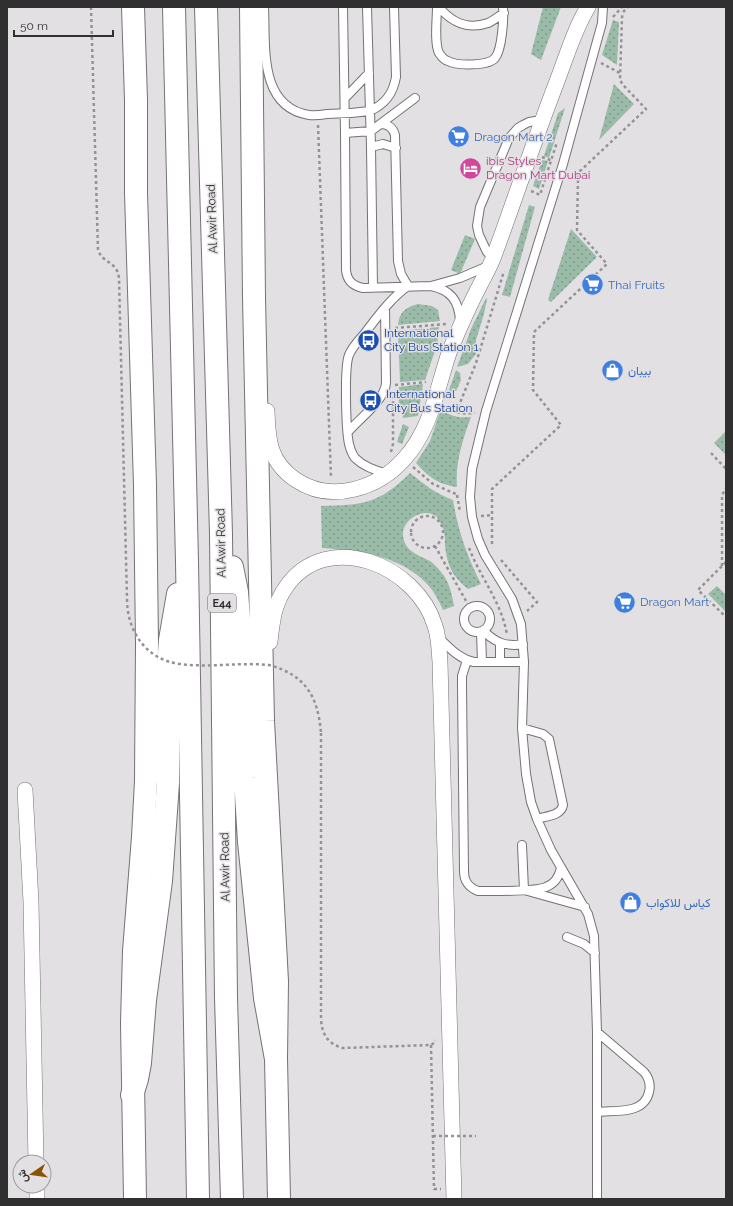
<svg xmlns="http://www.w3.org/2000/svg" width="733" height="1206" font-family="Raleway,Vazirmatn,sans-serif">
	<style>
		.garden { fill: url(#garden-dots) }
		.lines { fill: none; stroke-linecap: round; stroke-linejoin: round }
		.service-casing { stroke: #757275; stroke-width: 10 }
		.minor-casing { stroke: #757275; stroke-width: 16 }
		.primary-casing { stroke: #757275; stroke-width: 24 }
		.trunk-casing { stroke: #757275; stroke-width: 24 }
		.path { stroke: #949294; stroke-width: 2.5; stroke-dasharray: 3 3; stroke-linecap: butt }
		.service { stroke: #fff; stroke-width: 8 }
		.minor { stroke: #fff; stroke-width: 15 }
		.primary { stroke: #fff; stroke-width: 22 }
		.trunk { stroke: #fff; stroke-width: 22 }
		.path-bridge { stroke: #949294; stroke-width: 2.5; stroke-dasharray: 3 3; stroke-linecap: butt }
		.labels { text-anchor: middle; stroke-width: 3; stroke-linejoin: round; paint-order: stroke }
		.shield { fill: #e3e0e3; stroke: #666566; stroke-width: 1 }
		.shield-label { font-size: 11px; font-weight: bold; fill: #313031 }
		.shop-label { font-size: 12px; fill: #366cbe; stroke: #e3e0e3; text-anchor: start }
		.hotel-label { font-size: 12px; fill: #b23c85; stroke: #e3e0e3; text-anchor: start }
		.street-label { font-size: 12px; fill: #313031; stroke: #e3e0e3 }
		.transit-label { font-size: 12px; fill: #164399; stroke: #e3e0e3; text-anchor: start }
	</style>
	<defs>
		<pattern id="garden-dots" width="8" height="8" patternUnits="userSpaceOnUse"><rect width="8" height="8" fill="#99bba8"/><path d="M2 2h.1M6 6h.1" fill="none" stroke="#7d9889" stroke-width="1.8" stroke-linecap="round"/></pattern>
	</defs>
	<rect width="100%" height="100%" fill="#e3e0e3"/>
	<path class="garden" d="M543,7h18l-20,53 -10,-6z
		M613,20l6,2 -2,43 -15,-10z
		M614,84l20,20 -35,36z
		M565,108l-16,50 -5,-2 14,-43z
		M542,160l6,1 -9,28 -6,-3z
		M529,205l6,2 -25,90 -8,-2z
		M571,229l26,28 -46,45 -3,-2z
		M465,235l10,4 -15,35 -9,-4z
		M486,298l1,1 -3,15 -8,26v14l-8,10 -11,3 14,-38z
		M418,304l14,2 6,4 2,11 -42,4c1,-13 8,-18 20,-21z
		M439,327l-2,18 -12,35 -25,2 -2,-51z
		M456,370l4,3 1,7 -5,11 -5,1 -2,-2z
		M423,384l-5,32 -15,2 -1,-7h-3v-24z
		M441,409c10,8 18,9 30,8 -8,22 -16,45 -14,70 -20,-3 -28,-10 -41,-24l14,-22z
		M403,424l6,3 -7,17 -5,-2z
		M726,431v24l-12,-12z
		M410,473c14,11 26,21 43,27 5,31 14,56 28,84l-13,5c-16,-13 -21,-24 -23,-44 0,-7 0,-15 -4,-21 -1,-2 -3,-6 -5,-8 -13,-9 -34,4 -33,19 1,16 15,20 27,26 4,3 8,7 11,11 8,9 11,22 13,34l-11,4c-4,-9 -9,-19 -16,-26 -27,-29 -68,-33 -105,-36l-1,-42c42,-1 58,-2 89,-33z
		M717,586l9,9v17l-18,-18z"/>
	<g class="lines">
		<defs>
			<path id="service" d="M264,7c2,38 -6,100 45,108 6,1 12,0 18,-1 15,0 29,-1 43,-3 15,-7 23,-17 26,-34l-2,-70
				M343,7l2,126 1,137c1,11 7,16 17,18l68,-2 29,-8 28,-12
				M367,7l4,140 2,140
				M437,7c0,12 -3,36 2,46 2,3 5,7 9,8 9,5 41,5 47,-3 7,-8 9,-40 8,-51
				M439,7c12,15 29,23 49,16 5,-2 11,-7 16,-10
				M345,98l24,-25
				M381,124c7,0 12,4 14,11l3,126 3,13 7,12
				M345,133l26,-2 44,-33
				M371,147l12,-3 13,4
				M493,258l-6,-6 -8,-17 -2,-9 3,-19 29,-69 9,-10 5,-3 6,-3 13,-2
				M431,286c20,4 28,15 29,35
				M348,432c11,-13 37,-32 38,-49l-1,-75
				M388,474c-12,-3 -24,-7 -33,-16 -3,-4 -5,-10 -6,-14 -3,-14 -5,-77 0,-89 3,-8 10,-15 16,-22 13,-17 26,-35 43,-47
				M464 619a13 13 0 1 1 26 0a13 13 0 1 1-26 0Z
				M484,631c11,12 23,16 39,13
				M481,632l1,30
				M439,638c11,10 20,21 35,24h50
				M500,643v19
				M467,660l-5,16v10l2,185c0,10 4,16 14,20 13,0 57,1 68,-4 8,-3 13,-10 15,-19
				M522,728l21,6 6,5 14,66c-2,11 -17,11 -26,14
				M522,845l2,45 61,17
				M567,937l17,7 11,9
				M597,1032l47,40c5,6 7,12 5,20 -5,23 -34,18 -52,20
				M597,1199v-167l-3,-96 -6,-22 -37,-64 -14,-31 -6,-17 -5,-28 -4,-46 2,-66 -3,-38 -9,-25 -27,-44 -7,-16 -6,-22 -2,-20 2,-28 14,-58 77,-247 39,-141 1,-16"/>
			<path id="minor" d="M267,411c1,29 2,51 29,69 36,24 83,8 109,-22 27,-30 32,-71 45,-108 9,-21 18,-42 29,-63 5,-10 11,-20 15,-31 21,-57 40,-115 62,-172 10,-26 18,-54 32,-77
				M270,642c2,-20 4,-38 16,-55 41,-59 131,-22 149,39 4,11 4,24 5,36l14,537
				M25,790l6,112 5,260
				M37,1186v13"/>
			<path id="primary" d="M133,7l3,93v93l9,292 2,159 -1,137 -3,56 -9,114 -2,72 3,176
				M251,7l3,290 9,424 14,260 -1,78 3,140"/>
			<path id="trunk" d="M174,7l13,555 11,637
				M206,7l15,527 5,464 6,201
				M232,567l5,25 3,40 5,146 4,64 16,156 11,61
				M132,1095l5,-16 3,-16 5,-63 16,-119 7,-98v-116l2,-27 8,-46"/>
		</defs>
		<use href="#service" class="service-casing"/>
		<use href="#minor" class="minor-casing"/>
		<use href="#primary" class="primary-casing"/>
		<use href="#trunk" class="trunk-casing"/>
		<path class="path" d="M91,7l7,243c5,14 19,11 21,28l8,321
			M613,17l9,-10
			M601,63l19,10
			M318,125l13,353
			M542,157l11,4
			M531,191l9,4 17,-53
			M395,328l52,-4
			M395,385l31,-3
			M446,407c9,7 18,7 29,6
			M456,413l20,-50 28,-92
			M391,452l2,-8v-47
			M711,453l15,16
			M413,467l20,17 25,11
			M457,495l3,17
			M411 532a16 16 0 1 1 32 0a16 16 0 1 1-32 0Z
			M481,516l11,-1
			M492,544v-55l69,-64 -28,-35 1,-58 73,-68 -30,-34 1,-51 1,-7 67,-63 -23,-24 -3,-5 2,-63 2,-6 4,-4
			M435,546l35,62
			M469,548c11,29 33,55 38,87
			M501,560l36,42 -10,9
			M726,562l-28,28 28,27
			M722,566v-71l4,-7
			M321,733v286c1,16 7,25 22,29l88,-3 3,-2 1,-3
			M431,1045l3,144h7"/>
		<use href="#service" class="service"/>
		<use href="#minor" class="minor"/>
		<use href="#primary" class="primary"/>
		<use href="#trunk" class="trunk"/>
		<path class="path-bridge" d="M127,599c0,32 19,61 53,65 30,4 60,-2 89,1 37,10 49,32 52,68
			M433,1136h43"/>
	</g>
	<defs>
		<symbol id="supermarket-disc" viewBox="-11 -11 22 22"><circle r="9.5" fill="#3f7fe0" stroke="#e3e0e3"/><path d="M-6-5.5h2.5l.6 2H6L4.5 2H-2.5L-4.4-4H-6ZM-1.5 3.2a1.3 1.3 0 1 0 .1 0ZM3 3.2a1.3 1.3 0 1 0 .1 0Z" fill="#fff"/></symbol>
		<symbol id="hotel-disc" viewBox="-11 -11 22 22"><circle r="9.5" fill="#d1479c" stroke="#e3e0e3"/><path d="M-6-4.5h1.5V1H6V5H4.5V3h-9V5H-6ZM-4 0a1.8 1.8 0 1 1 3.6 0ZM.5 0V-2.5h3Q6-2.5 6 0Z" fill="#fff"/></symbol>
		<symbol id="bus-disc" viewBox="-11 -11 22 22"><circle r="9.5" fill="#1a4fb4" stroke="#e3e0e3"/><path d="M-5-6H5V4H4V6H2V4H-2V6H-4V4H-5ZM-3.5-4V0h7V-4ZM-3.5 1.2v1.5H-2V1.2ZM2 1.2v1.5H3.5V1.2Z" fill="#fff"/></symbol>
		<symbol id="shop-disc" viewBox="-11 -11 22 22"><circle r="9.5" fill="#3f7fe0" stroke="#e3e0e3"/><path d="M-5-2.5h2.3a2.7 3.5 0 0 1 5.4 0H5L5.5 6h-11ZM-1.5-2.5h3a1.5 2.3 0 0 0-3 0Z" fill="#fff"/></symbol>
	</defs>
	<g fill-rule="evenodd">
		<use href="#supermarket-disc" x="446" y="124" width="25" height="25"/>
		<use href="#hotel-disc" x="458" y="156" width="25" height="25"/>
		<use href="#supermarket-disc" x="580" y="272" width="25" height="25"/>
		<use href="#bus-disc" x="356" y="328" width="25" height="25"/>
		<use href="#shop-disc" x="600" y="358" width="25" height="25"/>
		<use href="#bus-disc" x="358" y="388" width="25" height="25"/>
		<use href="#supermarket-disc" x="612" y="590" width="25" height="25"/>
		<use href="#shop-disc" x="618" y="890" width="25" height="25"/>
	</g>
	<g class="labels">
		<rect class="shield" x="208" y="594" width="28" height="18" rx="3"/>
		<g class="shield-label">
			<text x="222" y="607">E44</text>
		</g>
		<g class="shop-label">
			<text x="474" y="141">Dragon Mart 2</text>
			<text x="608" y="289">Thai Fruits</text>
			<text x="628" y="375">بيبان</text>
			<text x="640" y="606">Dragon Mart</text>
			<text x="646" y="907">كياس للاكواب</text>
		</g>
		<g class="hotel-label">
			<text x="486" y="165">ibis Styles<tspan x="486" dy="14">Dragon Mart Dubai</tspan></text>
		</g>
		<g class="street-label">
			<text transform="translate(212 219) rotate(-92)" y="4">Al Awir Road</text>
			<text transform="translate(221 543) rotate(-91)" y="4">Al Awir Road</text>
			<text transform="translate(225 867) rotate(-91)" y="4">Al Awir Road</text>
		</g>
		<g class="transit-label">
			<text x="384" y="337">International<tspan x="384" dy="14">City Bus Station 1</tspan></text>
			<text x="386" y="398">International<tspan x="386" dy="14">City Bus Station</tspan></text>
		</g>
	</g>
	<rect width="733" height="1206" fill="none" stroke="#313031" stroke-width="16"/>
	<g transform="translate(32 1174) rotate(257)"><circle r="19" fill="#e3e0e3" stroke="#9c9a9c"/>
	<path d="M0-3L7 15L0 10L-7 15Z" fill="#8a5304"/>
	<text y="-6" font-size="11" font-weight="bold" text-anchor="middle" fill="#313031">ش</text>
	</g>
	<path d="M14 30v6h99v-6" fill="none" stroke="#313031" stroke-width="2"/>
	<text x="20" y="30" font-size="12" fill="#313031" stroke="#e3e0e3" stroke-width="3" paint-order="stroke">50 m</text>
</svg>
